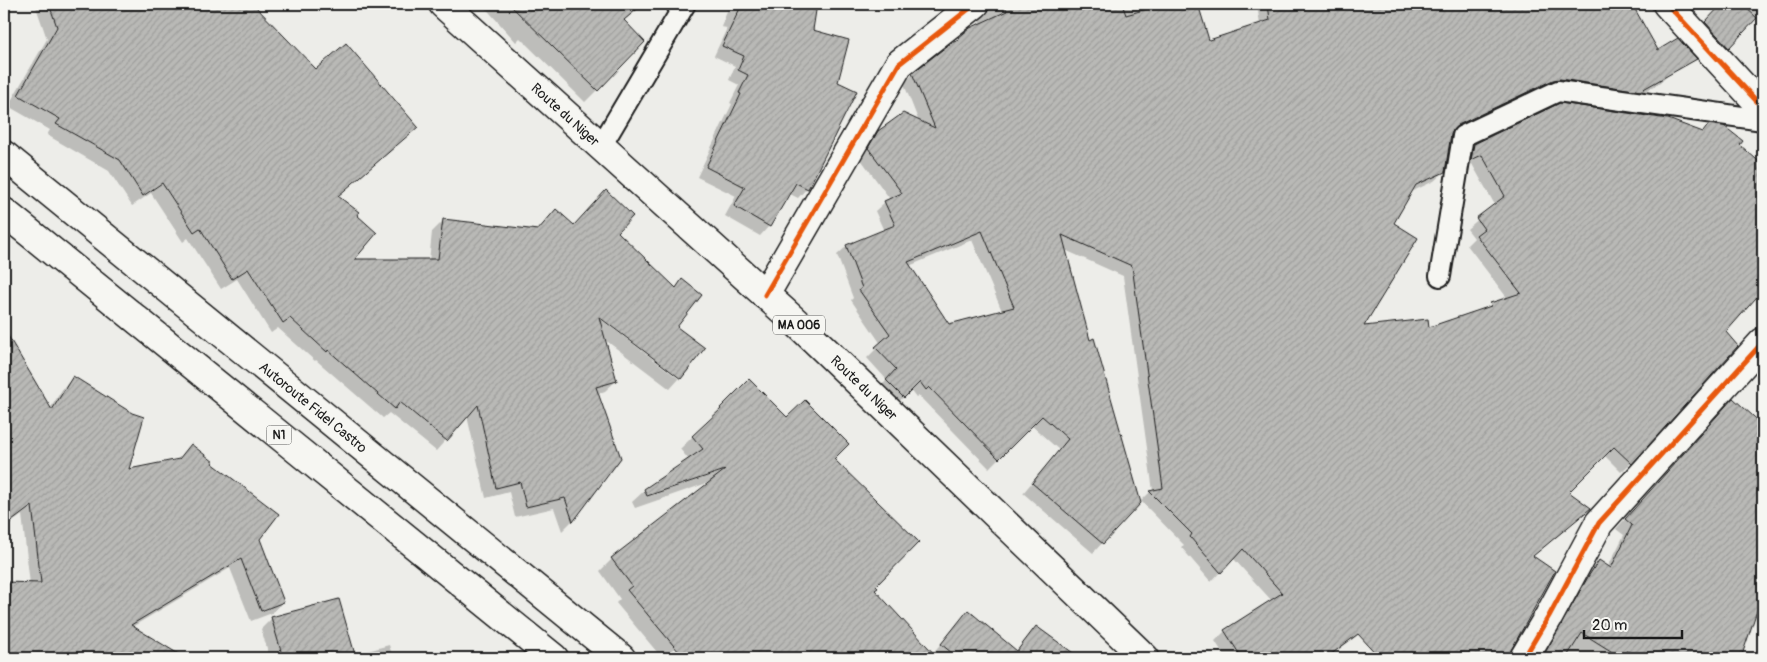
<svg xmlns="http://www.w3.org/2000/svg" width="1767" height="662" font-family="Pangolin,sans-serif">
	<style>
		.shadow { fill: #0003; fill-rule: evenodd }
		.building { fill: url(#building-hatch); stroke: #1c1c1c; fill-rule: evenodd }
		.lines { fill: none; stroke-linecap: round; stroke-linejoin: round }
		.lane-casing { stroke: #1c1c1c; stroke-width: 24 }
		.street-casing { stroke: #1c1c1c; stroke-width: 31 }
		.primary-casing { stroke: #1c1c1c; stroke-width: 31 }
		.highway-casing { stroke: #1c1c1c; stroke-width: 31 }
		.lane { stroke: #f6f6f2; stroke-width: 20 }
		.street { stroke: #f6f6f2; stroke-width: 28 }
		.primary { stroke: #f6f6f2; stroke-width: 28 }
		.highway { stroke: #f6f6f2; stroke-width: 28 }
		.cycleway-casing { stroke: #f6f6f2; stroke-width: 8 }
		.cycleway { stroke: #e8590c; stroke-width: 5 }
		.labels { text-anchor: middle; stroke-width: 4; stroke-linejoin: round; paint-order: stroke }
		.shield { fill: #f6f6f2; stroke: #5d5d5c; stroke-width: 1 }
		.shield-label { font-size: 12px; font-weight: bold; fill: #1c1c1c }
		.street-label { font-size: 14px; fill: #1c1c1c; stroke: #f6f6f2 }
	</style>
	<defs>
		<pattern id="building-hatch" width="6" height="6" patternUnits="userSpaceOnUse" patternTransform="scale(1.25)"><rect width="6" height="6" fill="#b9b9b6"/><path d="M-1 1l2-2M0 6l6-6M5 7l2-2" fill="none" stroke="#9e9e9c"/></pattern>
	</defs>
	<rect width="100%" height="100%" fill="#edede9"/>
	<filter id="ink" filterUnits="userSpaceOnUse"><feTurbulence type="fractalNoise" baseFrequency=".02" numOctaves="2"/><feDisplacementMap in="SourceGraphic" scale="10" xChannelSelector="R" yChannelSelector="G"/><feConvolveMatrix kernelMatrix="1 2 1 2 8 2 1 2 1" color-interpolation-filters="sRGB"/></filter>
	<g filter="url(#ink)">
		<path class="shadow" d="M35,4h113l5,11 10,-11h89l64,66 101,57 -80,70 18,18 -3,46h77l3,-29 11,-11 94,10 8,-9 72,10 58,56 7,-7 19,14 -106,17 -1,2 85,65 -9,10 -66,-50 12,42 -11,10 -8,3 23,64 -48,63 -10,10 -8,-23 -39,9 -6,-25 -23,6 -19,-82 -31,35 -47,-38 -6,5 -67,-58 -1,1 -37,-33 -7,5 -34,-54 -16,10 -33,-51 -5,4 -32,-49 -19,13 -23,-35 -62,-36 3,-5 -42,-24 39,-67z
			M473,4h172l-22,17 -26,69 -12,12 -65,-64 -4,4 -34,-38 -4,4z
			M730,4h86l-5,27 -4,157 -9,10 -10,-5 -19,33 -9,10 -35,-20 11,-20 -39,-19 35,-73 -2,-1 9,-18 -10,-5 6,-14 -21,-10 13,-28 -6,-1z
			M978,4h219l11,37 52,-16 -3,-21h373l40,69 -10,10 -30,17 -87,-11 -93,45 -6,38 -10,9 -23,11 -19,32 -30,103 66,2 57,-20 6,-5 17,-5 -41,-54 7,-7 -7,-9 28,-24 -23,-41 -10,4 3,-13 9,-10 271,6 18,16v122l-39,43 -93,131 -10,9 -17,-17 -37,37 -35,65 -25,101h-51l-5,-5 -8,5h-49l77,-87 -11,-11 -133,98h-101l-11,-17 10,-10 47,-30 -39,-43 -22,24 -30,-35 3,-2 -43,-44 -48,52 -70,-60 36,-43 -28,-25 -42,43 -70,-72 -3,2 -6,-8 -16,17 -17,-17 10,-10 -20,-22 14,-14 -30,-44 2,-2 -16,-43 10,-9 37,-15 -9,-20 10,-9 5,-3 -30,-41 9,-16 10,-10 40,-10 -15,-38 9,-10 62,-47 5,-6 1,-9zM972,240l30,71 -53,14 -40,-59zM1065,250l58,26 30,215 -3,1 -10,10 -51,-161z
			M1742,4h21v5l-46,48 -21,-23 10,-10z
			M4,331l46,78 13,-21 10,-10 54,92 50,-9 14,-15 20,17 48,76 24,63 -11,11 -21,8 -21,-53 -98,59 50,31h-178v-75l26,1 -8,-69 -18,13z
			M749,381l38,38 46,40 41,127 -1,4 16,43 -33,25h-168l-10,-13 -16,13 -46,-55 4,-4 -20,-28 12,-12 98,-77 -75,26 -3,-6 13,-12 44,-30 -9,-11z
			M1733,400l30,27v168l-1,-3 -7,21 -20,45h-196l51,-87 9,-10 9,6 16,-32 -8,-6z
			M968,612l48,39 20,-24 28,21 8,10h-158l12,-11 6,7z
			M272,618l82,39 3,-3 32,-9 4,13h-123l-9,-29z"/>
		<path class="building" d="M49,4h204l63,65 30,-26 72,84 -80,69 21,16 -2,3 20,18 -22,26h83l5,-40 95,11 18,-21 18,16 32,-35 27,26 -15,16 58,56 6,-9 20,16 -25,32 28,21 -24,31 -82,-62 18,64 -21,6 25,71 -48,64 -8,-24 -39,9 -6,-25 -24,6 -18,-83 -31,36 -47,-39 -5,7 -67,-59 -1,2 -37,-34 -7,5 -35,-54 -16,10 -32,-51 -6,4 -32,-49 -19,13 -23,-36 -64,-36 4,-5 -42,-24 39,-68z
			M509,4h134l-19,16 21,22 -47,49z
			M742,4h75l-4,26 36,10 -11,42 19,9 -49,98 -12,-6 -26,44 -36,-21 11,-19 -39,-20 35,-73 -2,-1 9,-18 -10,-5 6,-14 -22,-10z
			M1004,4h118l4,11 38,-11h34l11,36 61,-20 -2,-16h364l26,46 20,-12 19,21 -57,32 -80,-12 -7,1 -95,45 -4,4 -3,5 -6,38 -29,13 -22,38 24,15 -54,88 64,-7 1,8 62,-21 -1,-3 31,-10 -45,-58 8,-6 -8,-11 29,-22 -23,-41 -11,5 3,-16 86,-41 108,16 35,13 6,-8 15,2 19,15 -3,4 23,20v125l-37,42 12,14 -106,118 -18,-17 -45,45 22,16 -58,48 22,15 -44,79 -3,8h-128l-22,-24 -32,24h-84l-18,-28 58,-37 -39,-44 -22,24 -31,-36 2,-3 -43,-43 14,-3 -31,-222 -70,-31 28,105 4,-2 47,165 -38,41 -71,-61 36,-44 -26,-23 -43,43 -70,-72 -3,3 -6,-8 -16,16 -18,-18 10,-11 -21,-22 15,-13 -31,-44 3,-2 -16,-43 49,-20 -11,-24 18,-8 -34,-45 10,-17 25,-18 32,15 -23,-55 39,-30 8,-3 -1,-2 12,-10 37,-17zM982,231l32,76 -65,17 -41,-62z
			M1722,4h20l15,14 -28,30 -24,-26z
			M4,329l48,81 21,-34 59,37 12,4 -15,52 50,-10 12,-15 23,18 -2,1 67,51 -19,25 24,63 -23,9 -20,-52 -110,66 54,33h-181v-76l37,1 -9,-77 -28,21z
			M749,379l38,38 18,-17 44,44 -15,15 85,83 -43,44 2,2 -3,2 63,68h-254l-57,-68 5,-4 -21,-28 114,-88 -78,26 -3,-7 59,-40 -11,-13 29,-27 -1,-1z
			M1733,398l30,27v168l-22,65h-94l-21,-7 -4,7 -40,-25 -16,25h-24l46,-81 11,-17 12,8 21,-43 -7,-6z
			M339,599l17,59h-73l-12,-41z
			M968,610l49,41 19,-25 44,32h-122l-17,-14z"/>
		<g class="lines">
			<defs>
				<path id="lane" d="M601,146l84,-142
					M1440,276l23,-140 95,-45 205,29"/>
				<path id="street" d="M1667,4l96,104
					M765,295l134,-231 76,-60
					M1524,658l25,-42 50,-93 164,-181"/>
				<g id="primary">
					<path id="s1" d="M443,4l356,321 346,333"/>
				</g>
				<g id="highway">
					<path id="s2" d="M4,155l617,503"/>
					<path d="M4,212l550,446"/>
				</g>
			</defs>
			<use href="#lane" class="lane-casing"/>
			<use href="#street" class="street-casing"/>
			<use href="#primary" class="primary-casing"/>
			<use href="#highway" class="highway-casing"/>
			<use href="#lane" class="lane"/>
			<use href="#street" class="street"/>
			<use href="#primary" class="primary"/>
			<use href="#highway" class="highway"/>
			<defs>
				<path id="cycleway" d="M1667,4l96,104
					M765,295l134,-231 76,-60
					M1524,658l25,-42 50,-93 164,-181"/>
			</defs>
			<use href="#cycleway" class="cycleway-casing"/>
			<use href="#cycleway" class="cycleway"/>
		</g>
	</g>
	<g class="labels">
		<g class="shield">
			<rect x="773" y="315.5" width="52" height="19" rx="4"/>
			<rect x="266.5" y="425.5" width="25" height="19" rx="4"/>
		</g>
		<g class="shield-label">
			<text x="799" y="329">MA 006</text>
			<text x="279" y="439">N1</text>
		</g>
		<g class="street-label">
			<text dy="5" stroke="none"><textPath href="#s1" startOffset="165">Route du Niger</textPath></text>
			<text dy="5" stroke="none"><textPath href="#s1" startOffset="570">Route du Niger</textPath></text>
			<text dy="5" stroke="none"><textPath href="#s2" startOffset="399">Autoroute Fidel Castro</textPath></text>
		</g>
	</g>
	<rect width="1767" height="662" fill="none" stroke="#f6f6f2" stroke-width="20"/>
	<rect x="10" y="10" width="1747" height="642" fill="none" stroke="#1c1c1c" stroke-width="2" filter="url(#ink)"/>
	<path d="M1584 630v8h98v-8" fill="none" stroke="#1c1c1c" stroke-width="2.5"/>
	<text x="1592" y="630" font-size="15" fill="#1c1c1c" stroke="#f6f6f2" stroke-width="4" paint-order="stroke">20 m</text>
</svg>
